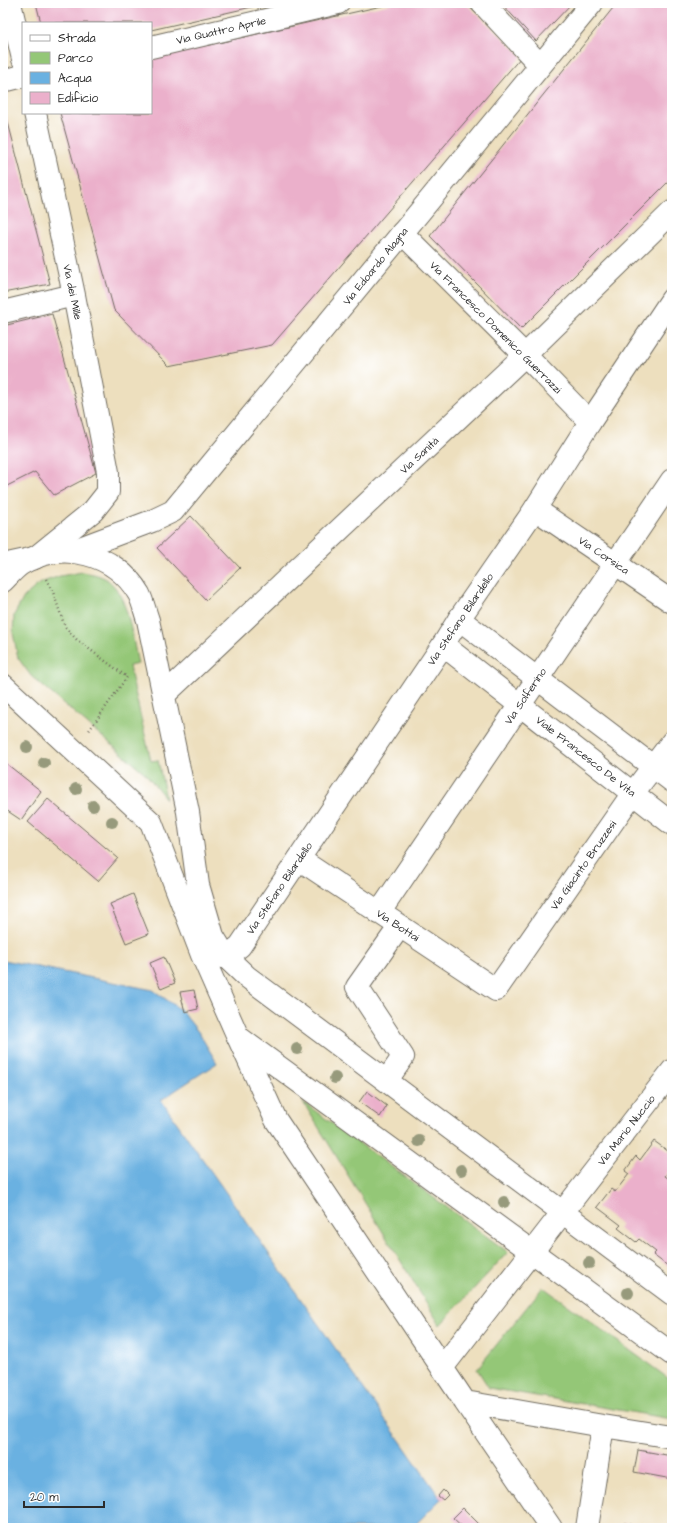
<svg xmlns="http://www.w3.org/2000/svg" width="675" height="1531" font-family="'Architects Daughter',sans-serif">
	<style>
		.green { fill: #94c777; stroke: #607951 }
		.water { fill: #6ab1e1; stroke: #4a6e86 }
		.building { fill: #ebb0cb }
		.lines { fill: none; stroke-linecap: round; stroke-linejoin: round }
		.minor-casing { stroke: #6f6a5e; stroke-width: 24 }
		.major-casing { stroke: #6f6a5e; stroke-width: 24 }
		.path { stroke: #6f6a5e; stroke-width: 2.5; stroke-dasharray: 1 3; stroke-linecap: butt }
		.minor { stroke: #fff; stroke-width: 22 }
		.major { stroke: #fff; stroke-width: 22 }
		.tree { fill: #979a7c }
		.labels { text-anchor: middle; stroke-width: 3; stroke-linejoin: round; paint-order: stroke }
		.street-label { font-size: 11px; fill: #2b2b2b; stroke: #fff }
	</style>
	<rect width="100%" height="100%" fill="#fff"/>
	<filter id="ink" filterUnits="userSpaceOnUse"><feTurbulence type="fractalNoise" baseFrequency=".025" numOctaves="2"/><feDisplacementMap in="SourceGraphic" scale="8" xChannelSelector="R" yChannelSelector="G"/><feConvolveMatrix kernelMatrix="1 2 1 2 8 2 1 2 1" color-interpolation-filters="sRGB"/></filter>
	<filter id="wash" filterUnits="userSpaceOnUse"><feTurbulence type="fractalNoise" baseFrequency=".012" numOctaves="4" result="noise"/><feDisplacementMap in="SourceGraphic" scale="16" xChannelSelector="R" yChannelSelector="G"/><feGaussianBlur stdDeviation="0.9" result="paint"/><feColorMatrix in="noise" values="0 0 0 0 0 0 0 0 0 0 0 0 0 0 0 0 0 1.4 0 .05"/><feComposite in="paint" operator="in"/></filter>
	<g filter="url(#wash)">
		<rect width="100%" height="100%" fill="#eddfbe"/>
		<path class="green" d="M82,572c6,1 13,2 18,4 28,9 32,63 38,88l-9,2 22,95 7,-1 8,39 -20,-25 -115,-98 -13,-18 -5,-25 1,-18 10,-18 16,-14 20,-7z
			M303,1102l205,150 -68,73z
			M543,1287l129,94v38l-183,-31 -12,-19z"/>
		<path class="water" d="M3,960l150,30 28,20 18,23 18,30 -56,37 280,399 -29,29h-409z"/>
		<g id="blocks">
			<path class="building" d="M36,3h229v1l-114,26v-7h-110z
				M395,3h70l57,53 -250,289 -103,21 -55,-56 -54,-197h91v-55z
				M501,3h71l-36,38z
				M617,3h55v175l-151,151 -91,-93z
				M3,103l47,181 -47,9z
				M52,314l44,159 -42,22 -19,-23 -32,16v-162z
				M191,516l49,52 -34,32 -49,-52z
				M3,761l38,30 -20,29 -18,-12z
				M48,799l70,59 -20,23 -70,-59z
				M133,894l16,40 -23,9 -16,-39z
				M164,957l11,26 -14,6 -11,-26z
				M194,990l4,19 -13,3 -5,-20z
				M367,1091l20,15 -7,11 -21,-15z
				M654,1141l18,13v13l-7,9 7,5v18l-2,3 2,1v66l-19,-14 3,-3 -17,-13 -3,3 -18,-14 3,-3 -24,-18 14,-18 4,3 14,-18 -4,-3 11,-15 4,4z
				M638,1450l34,6v23l-38,-7z
				M443,1490l5,5 -5,5 -5,-4z
				M463,1508l20,20h-19l-11,-10z
				M624,1523l22,4 -1,1h-22z"/>
		</g>
	</g>
	<g filter="url(#ink)">
		<use href="#blocks" fill-opacity="0" stroke="#6f6a5e" stroke-width="1"/>
		<g class="lines">
			<defs>
				<path id="minor" d="M10,3l13,56
					M482,3l58,62
					M151,47l187,-44
					M3,81l20,-5
					M402,233l123,122 65,67
					M3,312l71,-17
					M535,509l137,93
					M3,565l32,-7 58,-47 15,-19v-20l-34,-177 -39,-182
					M459,619l213,162
					M443,645l229,179
					M164,695l361,-340 147,-143
					M299,859l197,131 137,-197 39,-51
					M379,913l293,-433
					M238,1037l38,83 189,282 138,24 69,11
					M387,1080l16,-23 -46,-70 43,-61
					M442,1368l230,-297
					M465,1402l86,126
					M587,1528l16,-102"/>
				<path id="major" d="M72,551l80,-30 21,-10 419,-508
					M3,581c6,-6 12,-13 18,-17 41,-25 94,-11 118,30 4,8 6,18 9,26l40,192 10,73 15,51 13,21 20,19 426,318
					M3,685l148,137 51,133 36,82 434,317
					M211,956l15,1 14,-11 203,-301 16,-26 76,-110 55,-87 82,-123"/>
			</defs>
			<use href="#minor" class="minor-casing"/>
			<use href="#major" class="major-casing"/>
			<path class="path" d="M46,579l7,13 12,35 12,13 50,37 -39,55"/>
			<use href="#minor" class="minor"/>
			<use href="#major" class="major"/>
		</g>
		<g class="tree">
			<circle cx="27" cy="747" r="6"/>
			<circle cx="44" cy="763" r="6"/>
			<circle cx="76" cy="789" r="6"/>
			<circle cx="93" cy="806" r="6"/>
			<circle cx="112" cy="822" r="6"/>
			<circle cx="297" cy="1049" r="6"/>
			<circle cx="335" cy="1078" r="6"/>
			<circle cx="419" cy="1141" r="6"/>
			<circle cx="461" cy="1170" r="6"/>
			<circle cx="504" cy="1202" r="6"/>
			<circle cx="589" cy="1263" r="6"/>
			<circle cx="628" cy="1293" r="6"/>
		</g>
	</g>
	<g class="labels">
		<g class="street-label">
			<text transform="translate(221 30) rotate(-13)" y="4">Via Quattro Aprile</text>
			<text transform="translate(375 266) rotate(-51)" y="4">Via Edoardo Alagna</text>
			<text transform="translate(73 292) rotate(78)" y="4">Via dei Mille</text>
			<text transform="translate(496 327) rotate(45)" y="4">Via Francesco Domenico Guerrazzi</text>
			<text transform="translate(419 455) rotate(-43)" y="4">Via Sanità</text>
			<text transform="translate(604 555) rotate(34)" y="4">Via Corsica</text>
			<text transform="translate(460 619) rotate(-56)" y="4">Via Stefano Bilardello</text>
			<text transform="translate(525 696) rotate(-56)" y="4">Via Solferino</text>
			<text transform="translate(586 756) rotate(38)" y="4">Viale Francesco De Vita</text>
			<text transform="translate(583 865) rotate(-55)" y="4">Via Giacinto Bruzzesi</text>
			<text transform="translate(279 888) rotate(-56)" y="4">Via Stefano Bilardello</text>
			<text transform="translate(398 925) rotate(33)" y="4">Via Bottai</text>
			<text transform="translate(626 1130) rotate(-52)" y="4">Via Mario Nuccio</text>
		</g>
	</g>
	<rect width="675" height="1531" fill="none" stroke="#fff" stroke-width="16"/>
	<rect x="22" y="22" width="130" height="92" fill="#ffffff" stroke="#aaaaaa"/>
	<rect x="30" y="35" width="20" height="6" fill="#ffffff" stroke="#aaaaaa"/>
	<text x="58" y="42" font-size="12" fill="#2b2b2b">Strada</text>
	<rect x="30" y="52" width="20" height="12" fill="#94c777" stroke="#aaaaaa"/>
	<text x="58" y="62" font-size="12" fill="#2b2b2b">Parco</text>
	<rect x="30" y="72" width="20" height="12" fill="#6ab1e1" stroke="#aaaaaa"/>
	<text x="58" y="82" font-size="12" fill="#2b2b2b">Acqua</text>
	<rect x="30" y="92" width="20" height="12" fill="#ebb0cb" stroke="#aaaaaa"/>
	<text x="58" y="102" font-size="12" fill="#2b2b2b">Edificio</text>
	<path d="M24 1501v6h80v-6" fill="none" stroke="#2b2b2b" stroke-width="2"/>
	<text x="30" y="1501" font-size="12" fill="#2b2b2b" stroke="#ffffff" stroke-width="3" paint-order="stroke">20 m</text>
</svg>
